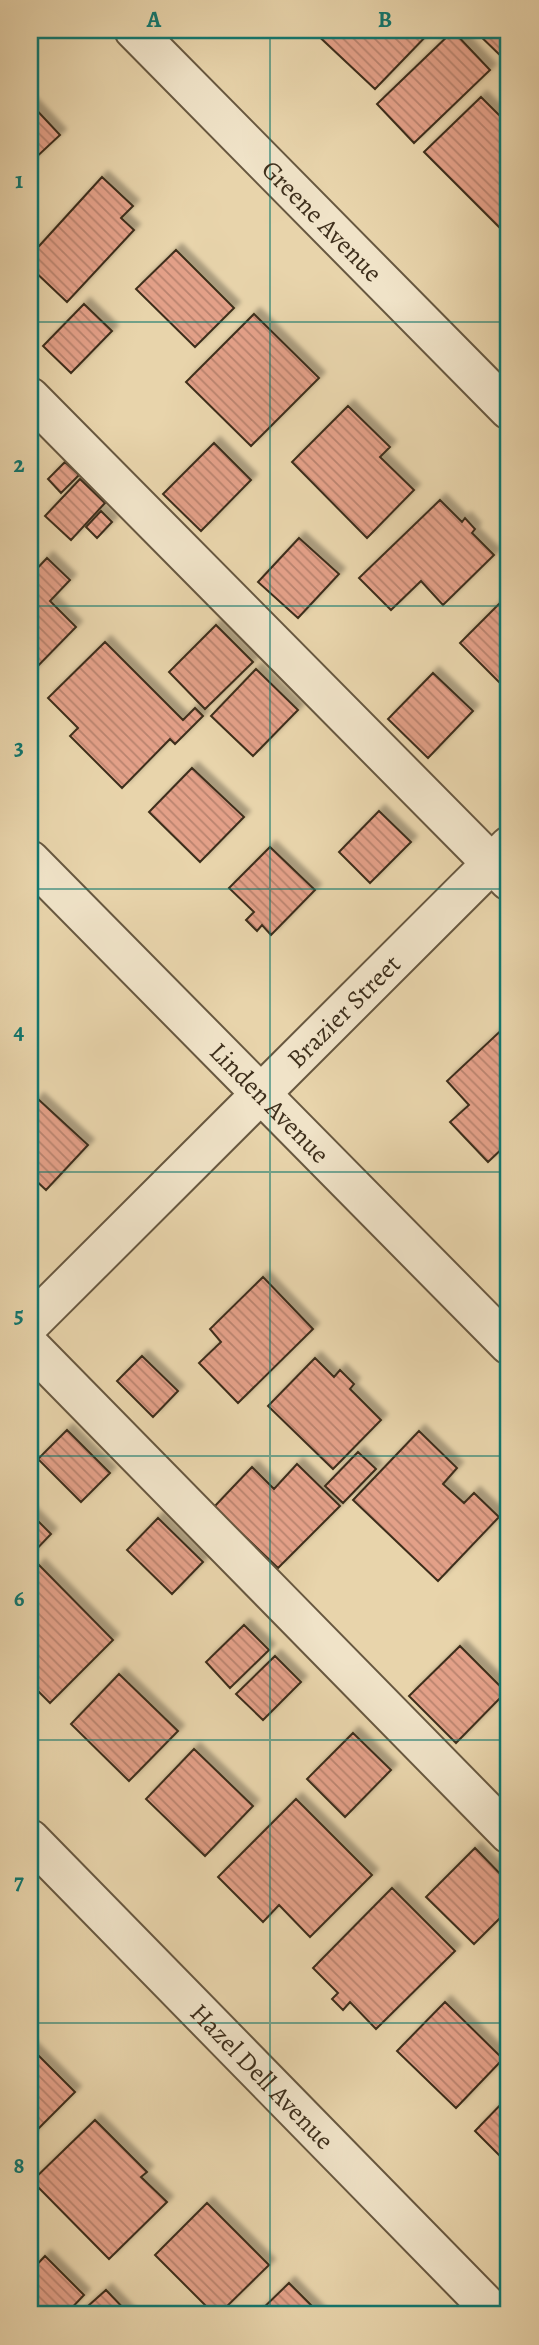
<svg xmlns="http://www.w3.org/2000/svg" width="539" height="2345" font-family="Alegreya,serif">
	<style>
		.building { fill: url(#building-back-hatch); stroke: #3e2f1c; stroke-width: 2; filter: url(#shadow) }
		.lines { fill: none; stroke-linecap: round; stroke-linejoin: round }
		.minor-casing { stroke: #685840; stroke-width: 42 }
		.minor { stroke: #f0e3c8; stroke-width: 38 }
		.grid { fill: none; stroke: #0f766e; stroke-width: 2; stroke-opacity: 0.55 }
		.labels { text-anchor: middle; stroke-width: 5; stroke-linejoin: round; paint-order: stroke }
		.street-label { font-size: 26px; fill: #3e2f1c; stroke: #f0e3c8 }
		.neatline { fill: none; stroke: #0f766e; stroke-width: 2.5 }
		.grid-label { font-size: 23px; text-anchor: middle; font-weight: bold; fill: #0f766e }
	</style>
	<defs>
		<pattern id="building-back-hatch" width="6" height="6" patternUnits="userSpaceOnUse" patternTransform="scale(1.75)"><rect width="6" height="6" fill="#e3a088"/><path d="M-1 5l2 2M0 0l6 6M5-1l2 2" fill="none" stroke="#b9836e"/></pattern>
		<filter id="shadow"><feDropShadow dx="6" dy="-6" stdDeviation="2" flood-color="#0004"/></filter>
	</defs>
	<rect width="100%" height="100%" fill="#e8d4ab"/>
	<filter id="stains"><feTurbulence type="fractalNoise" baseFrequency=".00286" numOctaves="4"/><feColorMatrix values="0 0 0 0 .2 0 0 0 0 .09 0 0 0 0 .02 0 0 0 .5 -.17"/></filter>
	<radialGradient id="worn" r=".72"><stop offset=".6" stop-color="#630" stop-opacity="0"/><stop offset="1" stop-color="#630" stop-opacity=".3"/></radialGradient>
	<path class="building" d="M312,30h120l-57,59z
		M474,30h35v22l-6,6z
		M453,31l37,39 -76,73 -37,-39z
		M481,97l28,28v98l-7,7 -78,-78z
		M30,103l30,32 -30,28z
		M102,177l31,29 -12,12 13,12 -67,72 -37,-35v-11z
		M176,250l58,58 -39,39 -59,-58z
		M84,304l28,27 -41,42 -28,-27z
		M254,314l65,64 -68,68 -65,-64z
		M348,406l42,41 -10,10 34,33 -47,48 -75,-76z
		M214,443l37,37 -50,51 -38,-37z
		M65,462l14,13 -18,18 -13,-14z
		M80,479l25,24 -34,37 -26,-24z
		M440,500l22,22 3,-4 10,11 -3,4 22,22 -51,50 -22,-24 -30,29 -32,-32z
		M101,511l11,11 -15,16 -11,-11z
		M299,538l40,36 -41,44 -40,-36z
		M47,558l23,22 -20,21 26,26 -46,47v-98z
		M509,594v98l-49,-49z
		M216,625l37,37 -48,47 -36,-37z
		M105,642l78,78 12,-12 8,8 -28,28 -5,-5 -48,49 -52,-52 8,-8 -30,-30z
		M256,669l42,41 -45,46 -42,-40z
		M433,673l40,38 -45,47 -40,-39z
		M192,768l52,49 -44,45 -51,-50z
		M379,811l32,31 -41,41 -31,-31z
		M270,847l45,43 -44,45 -9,-10 -5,6 -11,-11 8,-8 -25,-24z
		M509,1023v119l-21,20 -38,-40 19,-17 -22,-24z
		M38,1099l50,46 -42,45 -16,-15v-67z
		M263,1277l50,52 -75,74 -39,-40 22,-21 -11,-13z
		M142,1356l36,35 -25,26 -36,-36z
		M315,1358l19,19 6,-7 14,14 -4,5 31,31 -48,49 -65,-63z
		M67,1430l43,43 -29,29 -43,-43z
		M419,1431l38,37 -14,16 21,19 10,-10 25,24 -61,64 -85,-81z
		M358,1452l18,17 -33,34 -18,-17z
		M297,1464l43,42 -62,62 -64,-61 38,-40 22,22z
		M30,1513l21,21 -21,22z
		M158,1518l45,44 -31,32 -45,-44z
		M39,1565l74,75 -63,63 -20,-20v-108z
		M244,1625l25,25 -39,38 -24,-26z
		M460,1646l46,46 -50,51 -47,-47z
		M275,1656l26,26 -38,38 -27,-26z
		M119,1674l59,57 -49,50 -58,-57z
		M353,1733l38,37 -46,47 -38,-38z
		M194,1749l59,57 -48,50 -59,-57z
		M296,1799l76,76 -62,62 -31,-32 -16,17 -45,-45z
		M475,1848l34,35v26l-35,35 -48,-47z
		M392,1888l63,63 -79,78 -26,-27 -7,8 -11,-11 6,-6 -25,-25z
		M445,2002l58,57 -47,49 -59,-57z
		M30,2047l45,45 -45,45z
		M509,2096v69l-34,-34z
		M95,2120l52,52 -6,5 26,25 -58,57 -77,-78z
		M207,2203l62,62 -51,50h-3l-60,-60z
		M45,2256l39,39 -19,20h-21l-14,-14v-29z
		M289,2283l32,32h-65z
		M106,2290l24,25h-52z"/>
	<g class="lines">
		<defs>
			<g id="minor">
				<path id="s1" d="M134,30l375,380"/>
				<path d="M30,397l479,484"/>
				<path id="s2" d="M30,860l479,485"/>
				<path id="s3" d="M30,1324l479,-478"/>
				<path d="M30,1346l479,488"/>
				<path id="s4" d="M30,1839l466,476"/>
			</g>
		</defs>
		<use href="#minor" class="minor-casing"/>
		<use href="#minor" class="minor"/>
	</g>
	<path class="grid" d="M270,30v2285M30,322h479M30,606h479M30,889h479M30,1172h479M30,1456h479M30,1740h479M30,2023h479"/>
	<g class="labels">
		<g class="street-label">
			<text dy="9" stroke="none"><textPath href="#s1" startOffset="268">Greene Avenue</textPath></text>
			<text dy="9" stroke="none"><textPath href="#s3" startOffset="443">Brazier Street</textPath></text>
			<text dy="9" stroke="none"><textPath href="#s2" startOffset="341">Linden Avenue</textPath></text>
			<text dy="9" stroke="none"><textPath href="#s4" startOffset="332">Hazel Dell Avenue</textPath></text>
		</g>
	</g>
	<rect width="539" height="2345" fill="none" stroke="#e8d4ab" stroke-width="77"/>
	<rect x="38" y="38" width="462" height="2268" class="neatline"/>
	<g class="grid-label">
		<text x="154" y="27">A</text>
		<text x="385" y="27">B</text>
		<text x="19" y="188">1</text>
		<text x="19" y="472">2</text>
		<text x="19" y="755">3</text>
		<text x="19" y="1039">4</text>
		<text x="19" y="1322">5</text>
		<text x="19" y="1606">6</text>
		<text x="19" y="1889">7</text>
		<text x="19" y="2173">8</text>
	</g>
	<rect width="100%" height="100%" filter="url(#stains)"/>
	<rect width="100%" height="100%" fill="url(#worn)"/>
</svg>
